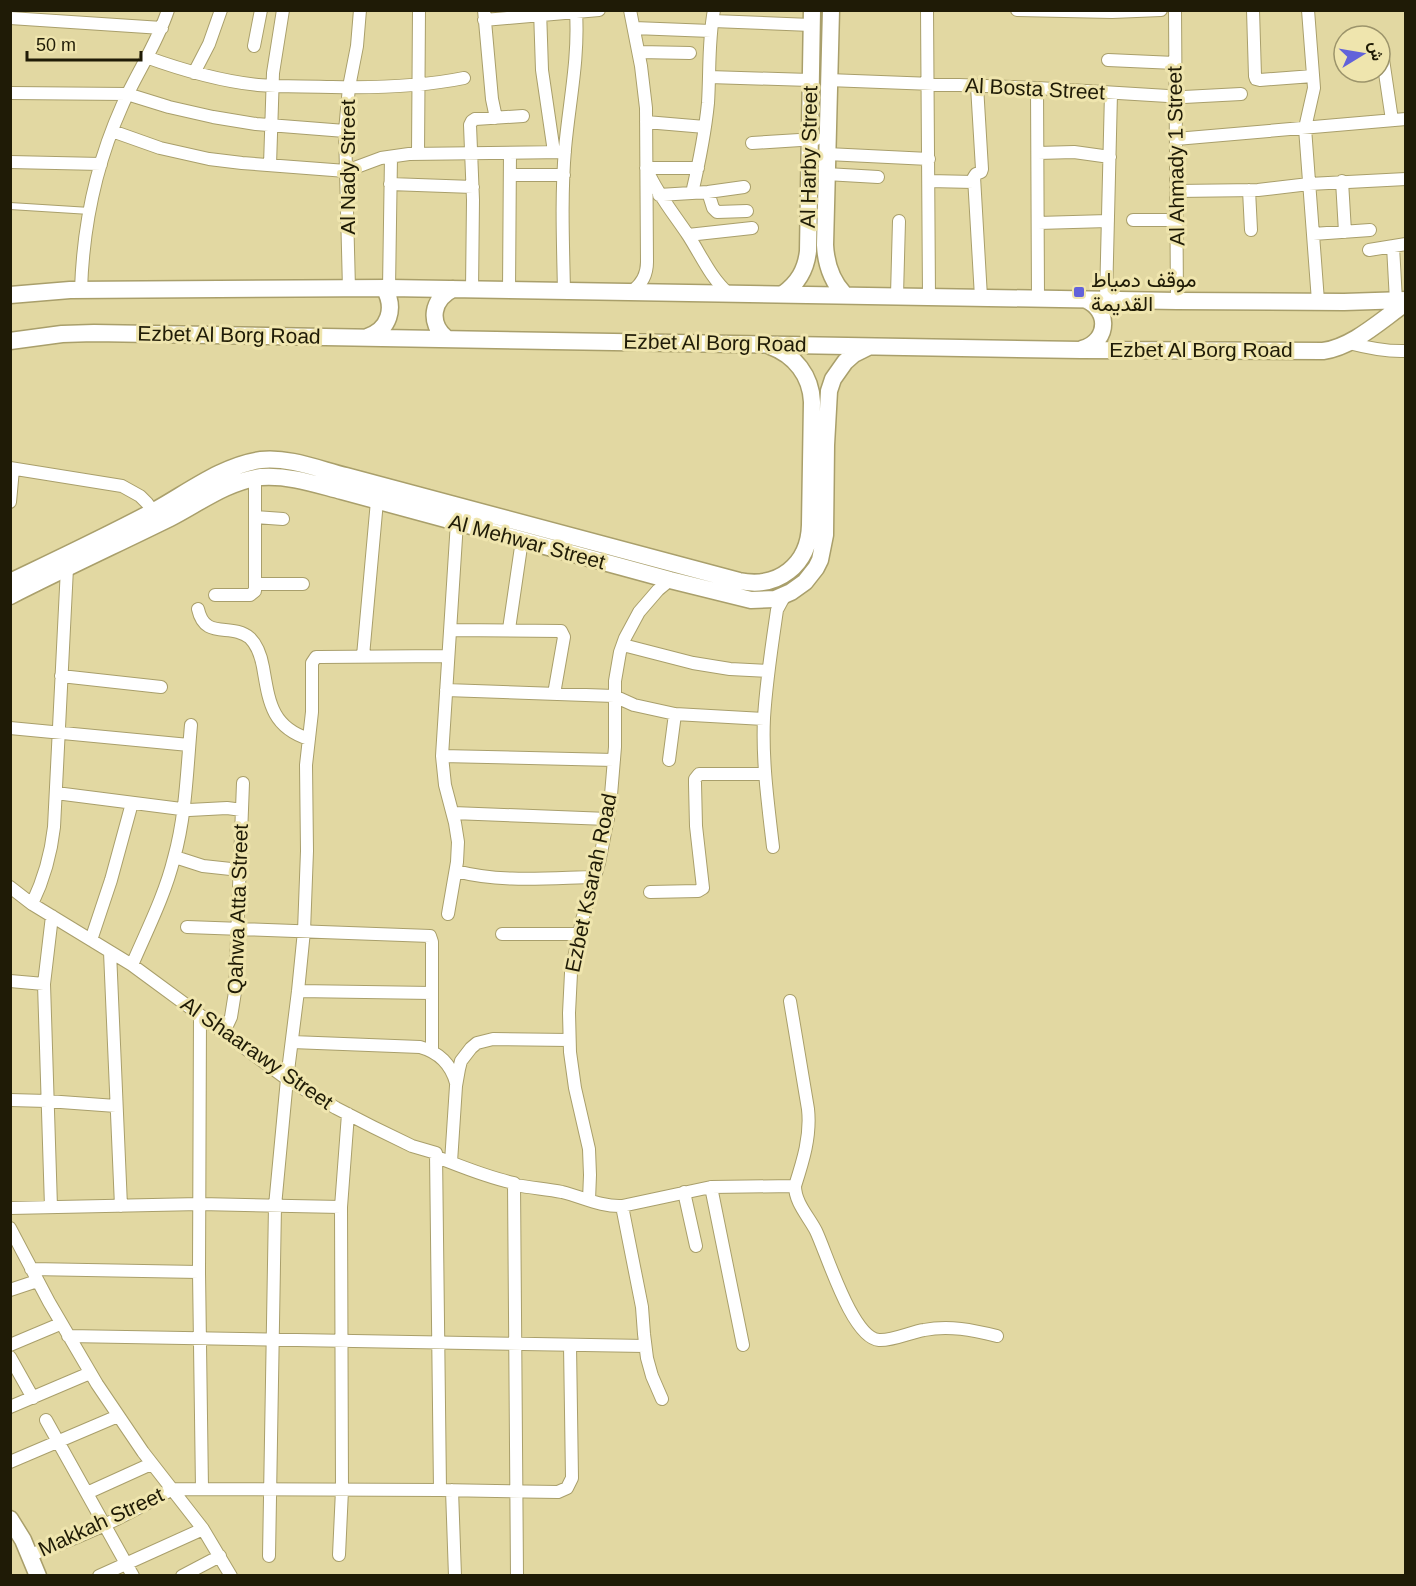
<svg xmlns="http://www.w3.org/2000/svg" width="1416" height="1586" font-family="Helvetica,Vazirmatn,sans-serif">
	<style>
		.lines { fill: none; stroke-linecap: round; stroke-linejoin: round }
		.lane-casing { stroke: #a99f6b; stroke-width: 8 }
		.street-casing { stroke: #a99f6b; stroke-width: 14 }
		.secondary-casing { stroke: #a99f6b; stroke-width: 19 }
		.lane { stroke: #fff; stroke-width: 6 }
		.street { stroke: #fff; stroke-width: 12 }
		.secondary { stroke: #fff; stroke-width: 16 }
		.poi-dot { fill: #6262da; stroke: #efe5ae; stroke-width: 2 }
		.labels { text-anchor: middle; stroke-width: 6; stroke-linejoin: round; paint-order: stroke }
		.street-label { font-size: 21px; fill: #1f1b06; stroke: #efe5ae }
		.poi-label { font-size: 21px; fill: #1f1b06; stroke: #efe5ae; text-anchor: start }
	</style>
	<rect width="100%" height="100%" fill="#e2d8a2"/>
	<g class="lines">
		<defs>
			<path id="lane" d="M10,206l80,5"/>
			<path id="street" d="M484,10l8,89 4,19
				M540,10l2,60 12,82
				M630,10l11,56 5,42 1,154c0,13 -5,22 -15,29
				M927,10l2,286
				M1017,10l95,2 49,-2
				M1175,10l2,291
				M1253,10l2,66 1,3 4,1 53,-4
				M1308,10l6,78 -9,40 13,173
				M10,18l152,10
				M484,20l115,-10
				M713,21l98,4
				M634,28l77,3
				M254,46l7,-36
				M1381,46l11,74
				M639,52l51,1
				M146,57c36,13 73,24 112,28 24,2 49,1 74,2 45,1 88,0 132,-9
				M1108,60l67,3
				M194,73l15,-29 12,-34
				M709,77l101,3
				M828,80l209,8 147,9 57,-3
				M977,86l5,83 -1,3 -5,2 -2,3 7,120
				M1037,88l1,210
				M10,93l117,1 42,13 44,10 43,7 89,7
				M646,122l59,5
				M112,131l48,17 49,11 33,4 104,8 35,-13 28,-4 156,-2
				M1176,139l230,-20
				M752,143l64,-4
				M1038,153l36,-1 36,5
				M418,154l1,-144
				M827,154l102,5
				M10,162l91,2
				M270,165l3,-92 10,-63
				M646,168h52
				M648,172c10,23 26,42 40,63 13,20 22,42 40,58
				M826,174l52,3
				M510,175h54
				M929,181l45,1
				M1342,181l3,51
				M390,184l83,3
				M1249,190l2,40
				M1176,191l82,-1 51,-6 97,-5
				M708,192l5,16 4,4 30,-1
				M692,193c7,-30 13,-60 16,-90 2,-31 0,-62 6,-93
				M659,195l49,-3 36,-5
				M1133,220h44
				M1038,223l70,-2
				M1313,234l57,-4
				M688,235l64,-7
				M1393,246l3,55
				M1369,250l37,-6
				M389,288l2,-131
				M349,289l-4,-158 4,-44 8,-41 3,-36
				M81,290c2,-63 15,-126 41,-184 14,-32 35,-62 46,-96
				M472,290l1,-90 -3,-75 2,-4 3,-2 48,-3
				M509,290l1,-137
				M564,291c-1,-48 -3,-95 1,-142 4,-46 14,-90 11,-137
				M897,295l2,-74
				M1106,299l5,-206
				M1349,343c19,5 37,9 57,8
				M10,468l112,18 18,10 7,7 6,8
				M10,502l3,-33
				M255,517l28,2
				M255,584h48
				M215,595h35l5,-4v-113
				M198,609c7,32 33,13 52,29 8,8 11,18 13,29 6,34 8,60 46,72
				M509,629l13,-89
				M450,630l111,1 3,6 -10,57
				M623,645l70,18 37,6 38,2
				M363,656l14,-155
				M61,676l100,11
				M446,690l168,6 20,9 41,9 89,5
				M10,728l179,17
				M442,756l172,4
				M669,760l6,-46
				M56,793l133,17 38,-2 15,2
				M453,813l155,6
				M773,847c-5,-43 -11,-86 -9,-129 2,-34 7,-67 12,-101l1,-7 7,-13
				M175,857l28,9 37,4
				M456,871c45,12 93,7 139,6
				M10,887l22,17 100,61 155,114 49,29 37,19 39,19 24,7 1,4c26,10 49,20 77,26l2,2c15,3 31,4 46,7 21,5 39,15 60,14l89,-19 84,-1
				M650,892l48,-1 5,-3 -7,-62 -1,-42v-5l4,-5h66
				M32,904c12,-25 19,-50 22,-77l13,-259
				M448,914l9,-52 1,-20 -3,-19 -10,-38 -3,-29 15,-234
				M187,927l243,9 2,6v109
				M502,934h77
				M91,940l20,-60 21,-77
				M110,952l11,254
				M132,965c15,-35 33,-70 42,-107 12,-43 13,-89 17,-133
				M10,981l34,3
				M298,991l134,2
				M790,1001l18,108c3,27 -5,52 -13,77 0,17 14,31 21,45 11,23 36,107 63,109 13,1 32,-8 45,-10 25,-5 49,0 73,6
				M200,1015l-1,257 3,217
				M224,1032l7,-15 4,-25 8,-209
				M292,1042l128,5c18,5 31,17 36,36
				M10,1100l37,1 69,5
				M436,1153l4,337
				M451,1162l5,-76 3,-17 2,-8 10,-13 6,-5 16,-4 76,1
				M514,1183l3,393
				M711,1187l32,158
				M684,1192l12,54
				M589,1200l1,-25 -1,-26 -14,-61 -5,-36 -1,-39 2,-40 11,-53 17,-57 11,-56 5,-60v-66l5,-29 5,-14 14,-26 19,-22 12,-10
				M622,1206l20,101 2,27 3,24 5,18 10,23
				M51,1207l-7,-223 8,-68
				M10,1208l190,-4 141,3
				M10,1228l39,74 48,82 46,68 60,77 28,47
				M31,1269l168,3
				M10,1290l27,-9
				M68,1336l577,10
				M10,1345l50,-21
				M10,1357l23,41
				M10,1407l80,-34
				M46,1420l87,156
				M10,1462l108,-46
				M452,1490l3,86
				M87,1493l64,-29
				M30,1555c50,-17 97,-39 142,-66l268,1 118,2 9,-4 5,-10 -2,-133
				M339,1555l3,-65 -1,-283 7,-93
				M269,1556l6,-350 12,-127 11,-88 6,-60 3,-80 -1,-86 6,-53v-49l4,-6h4l128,-1
				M99,1576l104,-47
				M182,1576l38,-20"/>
			<path id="secondary" d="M831,10l-6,235c1,19 7,36 19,49
				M783,294c15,-11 23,-24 25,-43l4,-241
				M10,295l60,-5 319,-2 788,13 167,1 62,-2
				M1080,298c30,7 31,43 2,51
				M367,337c22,-7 29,-29 17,-49
				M446,338c-18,-15 -14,-39 7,-49
				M10,341l52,-7 32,-1 987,17 242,1c30,-4 58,-31 83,-48
				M10,582c48,-23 97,-46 144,-71 33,-18 69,-46 107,-51 28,-3 57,9 85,16l393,105c39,8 70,-16 71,-56l2,-123c-1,-26 -17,-47 -42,-56
				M10,596c53,-27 107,-52 160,-78 29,-15 58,-37 91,-41 28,-2 54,7 81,14l328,89 81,20 24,-1 16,-7 14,-10 11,-14 4,-8 5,-25 1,-90 3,-54 4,-12 12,-17 9,-8 14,-7
				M10,1519l13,21 15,36"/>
		</defs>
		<use href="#lane" class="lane-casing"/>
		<use href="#street" class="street-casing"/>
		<use href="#secondary" class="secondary-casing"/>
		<use href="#lane" class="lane"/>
		<use href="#street" class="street"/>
		<use href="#secondary" class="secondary"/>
	</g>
	<rect class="poi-dot" x="1073" y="286" width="12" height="12" rx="3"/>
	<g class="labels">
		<g class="street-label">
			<text transform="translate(1035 89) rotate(3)" y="7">Al Bosta Street</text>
			<text transform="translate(1176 156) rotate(-91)" y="7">Al Ahmady 1 Street</text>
			<text transform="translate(809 157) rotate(-89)" y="7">Al Harby Street</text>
			<text transform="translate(348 167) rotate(-90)" y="7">Al Nady Street</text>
			<text transform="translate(229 335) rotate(1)" y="7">Ezbet Al Borg Road</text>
			<text transform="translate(715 343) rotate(1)" y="7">Ezbet Al Borg Road</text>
			<text x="1201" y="357">Ezbet Al Borg Road</text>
			<text transform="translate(527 542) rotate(15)" y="7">Al Mehwar Street</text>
			<text transform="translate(591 883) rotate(-78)" y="7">Ezbet Ksarah Road</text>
			<text transform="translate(238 909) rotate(-88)" y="7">Qahwa Atta Street</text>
			<text transform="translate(257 1053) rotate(35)" y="7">Al Shaarawy Street</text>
			<text transform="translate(101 1522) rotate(-25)" y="7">Makkah Street</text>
		</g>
		<g class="poi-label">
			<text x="1091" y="287">موقف دمياط<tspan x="1091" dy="24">القديمة</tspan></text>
		</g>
	</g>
	<rect width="1416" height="1586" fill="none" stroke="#1f1b06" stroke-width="24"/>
	<g transform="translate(1362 54) rotate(79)"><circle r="28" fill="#efe5ae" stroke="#9c946b" stroke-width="1.5"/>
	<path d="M0-4.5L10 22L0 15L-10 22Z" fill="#6262da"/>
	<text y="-9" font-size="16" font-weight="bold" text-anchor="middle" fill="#1f1b06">ش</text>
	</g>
	<path d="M27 51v9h114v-9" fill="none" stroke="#1f1b06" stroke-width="3"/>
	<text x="36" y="51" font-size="18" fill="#1f1b06" stroke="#efe5ae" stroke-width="4.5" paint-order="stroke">50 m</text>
</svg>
